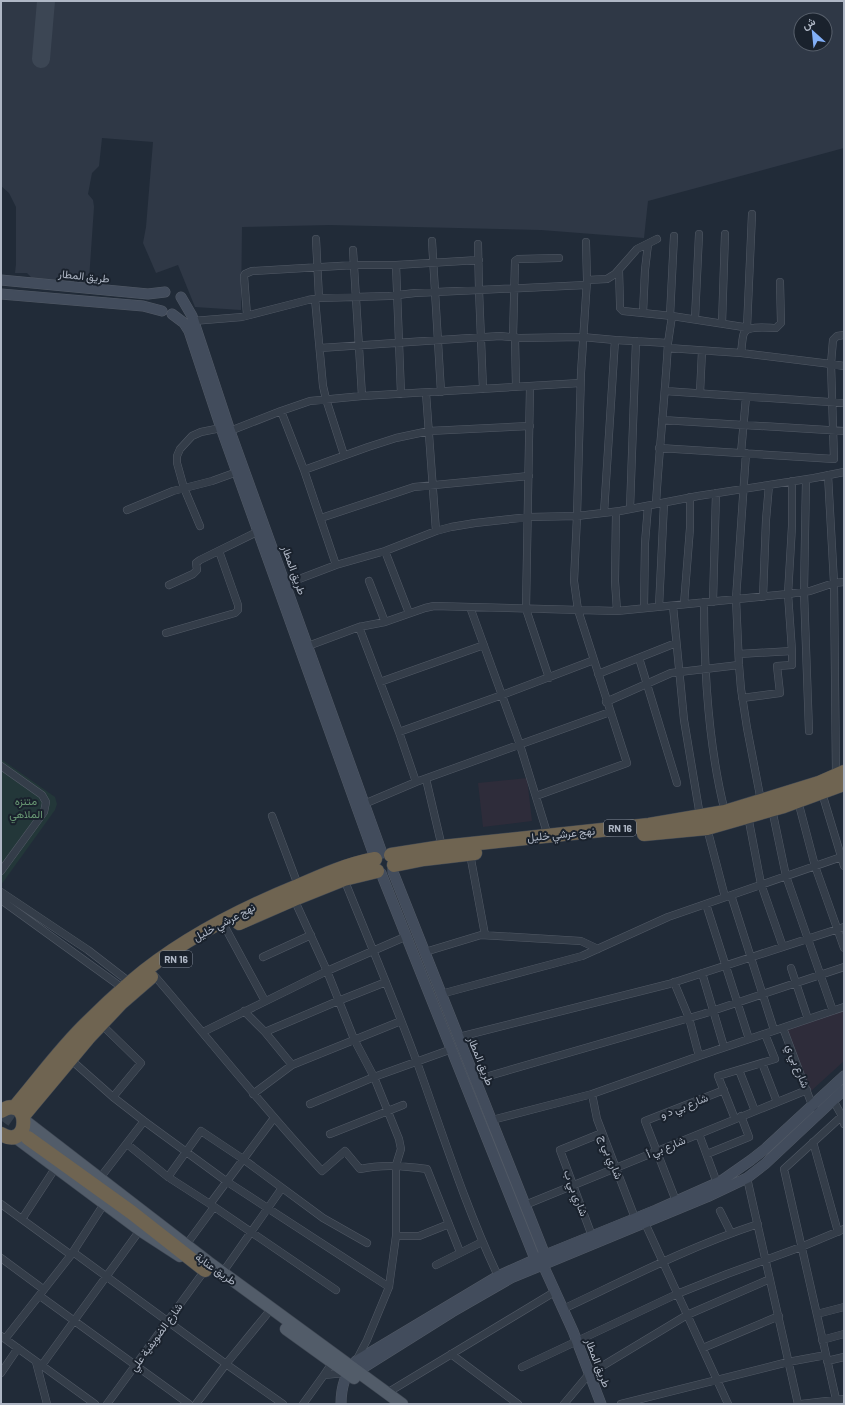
<svg xmlns="http://www.w3.org/2000/svg" width="845" height="1405" font-family="Barlow,Vazirmatn,sans-serif">
	<style>
		.medical { fill: #2e2c3a }
		.airport { fill: #2f3846; fill-rule: evenodd }
		.green { fill: #233739 }
		.lines { fill: none; stroke-linecap: round; stroke-linejoin: round }
		.taxiway { stroke: #3c4654; stroke-width: 18 }
		.highway-tunnel { stroke: #36404d; stroke-width: 14; stroke-dasharray: 14 7; stroke-linecap: butt }
		.street-casing { stroke: #525a66; stroke-width: 8 }
		.secondary-casing { stroke: #525a66; stroke-width: 11 }
		.primary-casing { stroke: #3e4652; stroke-width: 13 }
		.highway-casing { stroke: #3f4753; stroke-width: 15 }
		.street { stroke: #343d49; stroke-width: 7 }
		.secondary { stroke: #424c5c; stroke-width: 10 }
		.primary { stroke: #525c69; stroke-width: 12 }
		.highway { stroke: #6f6451; stroke-width: 14 }
		.labels { text-anchor: middle; stroke-width: 4; stroke-linejoin: round; paint-order: stroke }
		.shield { fill: #1a222d; stroke: #828a97; stroke-width: 1 }
		.shield-label { font-size: 10px; font-weight: bold; fill: #afb7c5 }
		.street-label { font-size: 11px; fill: #afb7c5; stroke: #1a222d }
		.park-label { font-size: 11px; fill: #679672; stroke: #1a222d }
	</style>
	<rect width="100%" height="100%" fill="#212b38"/>
	<path class="medical" d="M527,778l5,43 -49,6 -5,-44z
		M844,1010v51l-34,31 -24,-63z"/>
	<path class="airport" d="M1,1h843v147l-196,53 -4,37 -103,-8 -211,-5 -88,2 -1,83 -46,-3 -17,-42 -22,8 -13,-30 3,-16 7,-85 -51,-4 -3,28 -7,7 -4,21 5,6 1,7 -5,73 -3,2 -54,-4 -5,-5h-12l1,-9v-57l-7,-14 -8,-7zM801,20h24v24h-24z"/>
	<path class="green" d="M1,759l54,38 2,7 -2,6 -54,75z"/>
	<g class="lines">
		<path class="taxiway" d="M41,59l5,-58"/>
		<path class="highway-tunnel" d="M1,1112l30,21"/>
		<defs>
			<path id="street" d="M316,239l3,59
				M432,241l9,151
				M478,244l1,46 4,99
				M353,250l9,146
				M396,265l5,129
				M619,270l1,34v4l3,3 49,5 78,12
				M587,280l20,-1 8,-5 22,-25 20,-10
				M315,299l8,87 3,13 18,56
				M643,313l2,-43 3,-26
				M247,315l-3,-39 1,-2 7,-3 103,-6h41l83,-5
				M670,316l4,-80
				M695,319l4,-85
				M193,321l49,-4 66,-17 11,-2 70,-2 26,-3 171,-8
				M722,324l3,-90
				M747,328l5,-114
				M844,335l-7,1 -4,4 -2,24 13,2
				M513,337l2,-76 3,-2 41,-1
				M515,337l1,50
				M668,343l4,-27
				M320,348l180,-12 20,2 62,-1 33,3 53,3c-3,54 -9,108 -12,161
				M741,353c1,-6 1,-15 3,-20 4,-8 24,-5 32,-5l5,-5 -1,-41
				M530,386l-4,223 23,69
				M665,391l179,12
				M426,393l10,138
				M700,393l2,-42
				M281,411l23,59 32,95
				M662,420l182,11
				M230,431l51,-20 29,-10 52,-5 218,-13
				M659,448l175,11 -3,-95 -90,-11 -73,-5
				M741,453l5,-56
				M746,453l-10,146 3,66 2,24 6,39 14,73
				M304,470l64,-23 28,-9 33,-7 101,-5
				M828,475l6,108 2,192
				M806,480l-2,112 5,139
				M630,509l6,-168
				M127,510l46,-19 39,-10 25,-9
				M616,512l-1,69 2,30
				M604,513l11,-173
				M321,518l93,-31 115,-11
				M200,526l-16,-38 -7,-25v-7l3,-7 12,-13 9,-4 20,-4
				M385,551l24,62
				M369,581l16,41
				M286,584l50,-19 49,-14 51,-20 15,-4 24,-4 54,-6 48,-1 43,-5 78,-15 116,-18 30,-6
				M169,585l24,-11 4,-4 -1,-7 4,-3 59,-29
				M763,597l3,-77 3,-35
				M704,602c0,70 4,143 21,210
				M713,602l3,-109
				M684,604l6,-76v-31
				M673,606l11,114 16,96
				M470,607l50,138 28,91
				M659,607l5,-104
				M644,608l1,-65 3,-37
				M359,627l40,105 17,50
				M166,633l69,-20 3,-3v-5l-19,-54
				M308,646l51,-19 26,-5 40,-14 9,-2 183,5 171,-17 22,-3 24,-8 10,-1
				M739,654l53,-3 -4,-57 4,-68v-45
				M639,658l38,125
				M598,674l78,-31
				M380,682l104,-37
				M742,698l38,-5 -3,-27 15,-1v-14
				M606,702l65,-29 68,-8
				M399,732l103,-37 92,-35
				M1,766l41,29 4,7 -2,10 -43,59
				M426,779l16,68
				M822,793l22,73
				M536,796l91,-33 -49,-153 -4,-29 3,-65 4,-143 6,-93 -1,-38
				M798,801l17,65 29,82
				M364,804l52,-22 194,-70
				M772,809l14,67 47,135
				M272,816l26,69
				M748,816l13,68 22,63
				M707,828l18,69
				M470,854l15,81
				M344,879c25,62 51,123 74,186 25,70 48,143 80,211
				M1,892l87,58 44,34
				M731,895l43,135
				M294,899l33,72 27,68 20,38 25,62 2,10 -5,16v71l-7,51 -22,53 -11,21
				M1,900l123,89
				M706,904l43,135
				M226,929l39,72
				M425,952l56,-17 100,6 17,8
				M263,957l48,-22
				M791,968l17,51
				M702,973l22,74
				M153,974c57,66 110,134 169,197l23,-20 15,18c23,-5 44,-3 67,0l33,83
				M674,982l15,36 10,38
				M441,994l141,-38 86,-39 176,-61
				M244,1011l21,21 27,33
				M101,1024l40,39 -28,34
				M783,1028l29,77 2,2
				M203,1032l124,-61 80,-35
				M265,1032l73,-31 48,-19
				M459,1037l210,-53 175,-57
				M70,1059l43,38 31,24 82,60 163,106
				M762,1063l15,39
				M739,1070l16,41
				M475,1080l228,-66 141,-47
				M253,1094l39,-29 109,-44
				M592,1094l5,25 38,99
				M833,1100l9,16 2,8
				M310,1104l64,-27 78,-28
				M735,1119l-17,-43 57,-17 -10,-25
				M492,1120l100,-26 107,-38 145,-49
				M330,1134l73,-29
				M699,1134l18,49
				M813,1142l25,90
				M127,1144l41,33 42,27 126,86
				M707,1154l42,-17 -8,-21
				M168,1177l33,-46 42,28 80,59 44,25
				M100,1178l44,-57
				M747,1178l51,226
				M676,1201l-31,-80 79,-31
				M1,1204l70,51
				M210,1204l64,-86
				M525,1205l282,-115
				M720,1211l11,22
				M22,1219l34,-52
				M645,1223l83,181
				M396,1236h23l30,-12
				M592,1236l-32,-86 42,-17
				M186,1245l28,-38
				M73,1252l153,112 57,40
				M1,1258l42,31
				M436,1265l46,-23
				M223,1272l59,-84
				M40,1296l149,108
				M563,1309c64,-30 128,-63 195,-85
				M817,1314l27,-7
				M1,1336l94,68
				M5,1339l66,-84 33,-51
				M822,1340l22,-6
				M703,1348l76,-32
				M451,1354l67,50
				M827,1361l17,-4
				M36,1362l11,42
				M332,1363l-8,12 21,-2
				M42,1365l98,-135
				M522,1367l155,-73 50,-20 74,-27 43,-18
				M1,1373l17,-25
				M387,1393l169,-102
				M836,1399l-52,-230 58,-53h2
				M107,1404l98,-134
				M196,1404l30,-40 41,-50
				M303,1404l21,-29
				M564,1404l25,-30 98,-59 83,-36
				M621,1404l167,-42 38,-7
				M801,1404l43,-5"/>
			<path id="secondary" d="M1,280l147,14 17,-2
				M1,294l142,12 19,5
				M181,297l11,19 38,115 152,422
				M172,314l12,9 5,8 32,97 154,430
				M381,873l154,386 8,6 2,-10 -152,-383v-5
				M543,1265l30,66 28,73
				M350,1372l8,-1 94,-59 59,-34 196,-81 40,-19 18,-14 79,-74
				M341,1404c0,-17 4,-31 15,-43l142,-85 47,-21 111,-45 65,-29 30,-21 14,-11 79,-73"/>
			<path id="primary" d="M25,1121l183,141 194,142
				M14,1136l126,94 40,26
				M286,1329l68,49"/>
			<path id="highway" d="M644,834l63,-6 77,-22 60,-22
				M391,855l51,-8 207,-22 76,-13 94,-29 25,-11
				M394,865l30,-6 51,-6
				M239,923l55,-24 50,-20 33,-8
				M14,1108c24,-28 46,-59 73,-85 14,-14 29,-28 44,-41 49,-42 108,-72 167,-96 25,-11 50,-22 77,-27
				M1,1111c30,-19 30,41 0,23
				M23,1116l66,-79 32,-34 30,-26
				M28,1138l103,74 74,58"/>
		</defs>
		<use href="#street" class="street-casing"/>
		<use href="#secondary" class="secondary-casing"/>
		<use href="#primary" class="primary-casing"/>
		<use href="#highway" class="highway-casing"/>
		<use href="#street" class="street"/>
		<use href="#secondary" class="secondary"/>
		<use href="#primary" class="primary"/>
		<use href="#highway" class="highway"/>
	</g>
	<g class="labels">
		<g class="shield">
			<rect x="604" y="820" width="32" height="16" rx="3"/>
			<rect x="160" y="951" width="32" height="16" rx="3"/>
		</g>
		<g class="shield-label">
			<text x="620" y="832">RN 16</text>
			<text x="176" y="963">RN 16</text>
		</g>
		<g class="street-label">
			<text transform="translate(84 276) rotate(6)" y="4">طريق المطار</text>
			<text transform="translate(294 570) rotate(70)" y="4">طريق المطار</text>
			<text transform="translate(561 834) rotate(-6)" y="4">نهج عرشي خليل</text>
			<text transform="translate(224 922) rotate(-28)" y="4">نهج عرشي خليل</text>
			<text transform="translate(481 1061) rotate(68)" y="4">طريق المطار</text>
			<text transform="translate(798 1066) rotate(69)" y="4">شارع بي ي</text>
			<text transform="translate(684 1106) rotate(-21)" y="4">شارع بي د و</text>
			<text transform="translate(666 1147) rotate(-22)" y="4">شارع بي أ</text>
			<text transform="translate(611 1157) rotate(69)" y="4">شاري بي ج</text>
			<text transform="translate(576 1193) rotate(69)" y="4">شاري بي ب</text>
			<text transform="translate(216 1269) rotate(35)" y="4">طريق عنابة</text>
			<text transform="translate(156 1337) rotate(-54)" y="4">شارع الضويفية علي</text>
			<text transform="translate(598 1363) rotate(69)" y="4">طريق المطار</text>
		</g>
		<g class="park-label">
			<text x="26" y="805">متنزه<tspan x="26" dy="13">الملاهي</tspan></text>
		</g>
	</g>
	<rect width="845" height="1405" fill="none" stroke="#afb7c5" stroke-width="4"/>
	<g transform="translate(813 32) rotate(333)"><circle r="19" fill="#1a222d" stroke="#565e6a"/>
	<path d="M0-3L7 15L0 10L-7 15Z" fill="#82aff7"/>
	<text y="-6" font-size="11" font-weight="bold" text-anchor="middle" fill="#afb7c5">ش</text>
	</g>
</svg>
